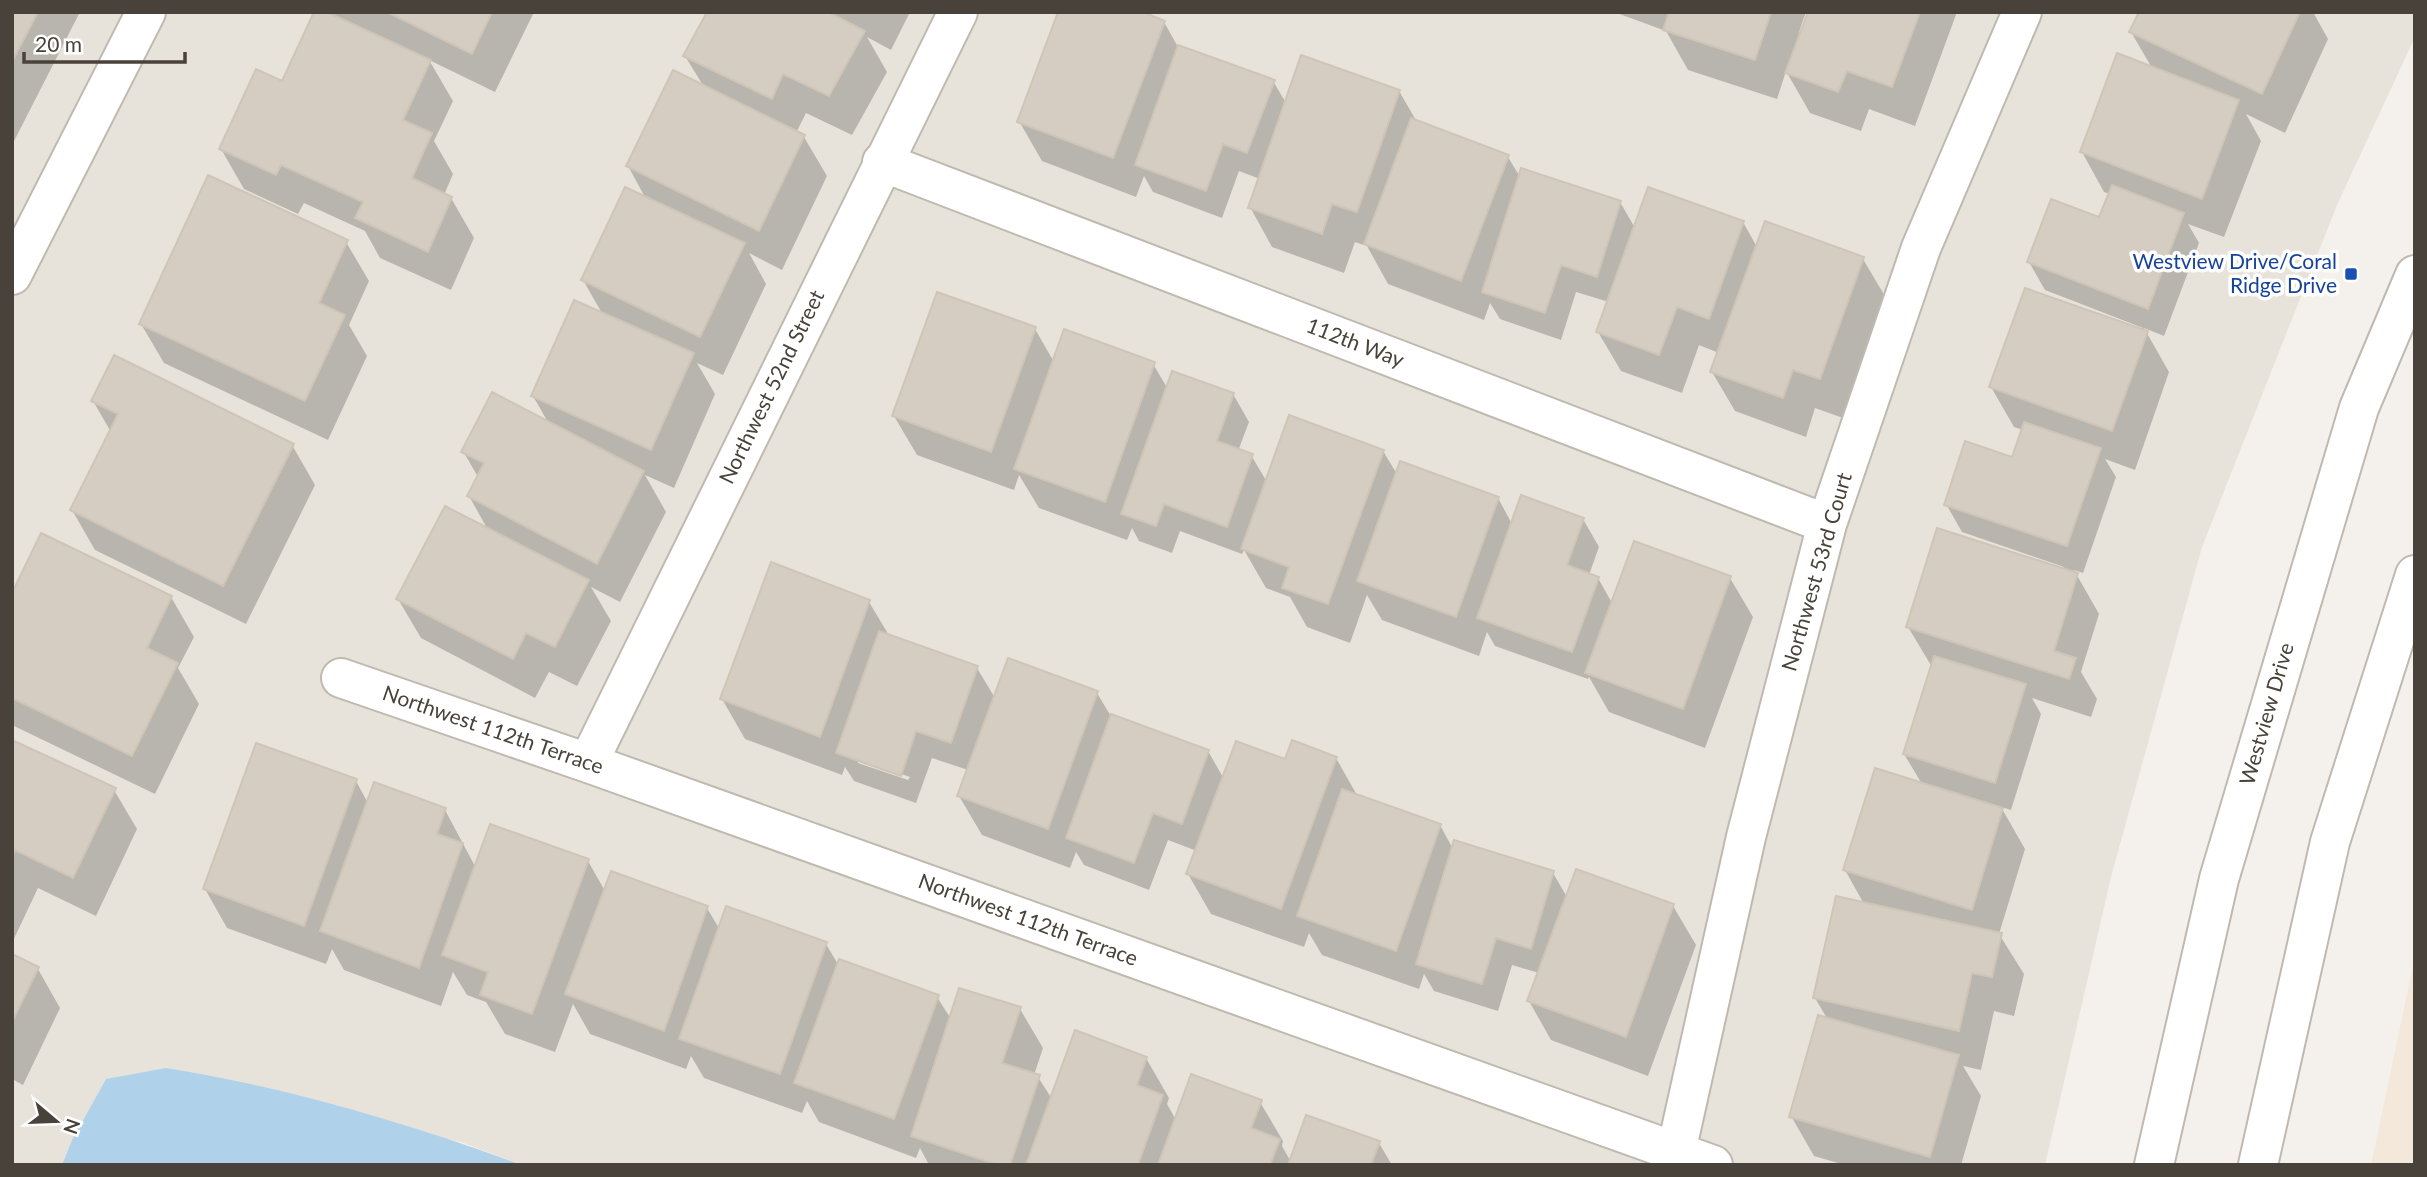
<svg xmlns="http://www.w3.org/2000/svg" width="2427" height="1177" font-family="Lato,sans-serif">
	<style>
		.residential { fill: #e7e3da }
		.commercial { fill: #f3e8da }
		.water { fill: #afd2ea }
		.shadow { fill: #0003; fill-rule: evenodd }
		.building { fill: #d5cdc2; stroke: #cfc5b6; stroke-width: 2 }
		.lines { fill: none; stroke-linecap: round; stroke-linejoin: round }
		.minor-casing { stroke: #bfb9af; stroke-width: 42 }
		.tertiary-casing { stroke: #bfb9af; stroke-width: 42 }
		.minor { stroke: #fff; stroke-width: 38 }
		.tertiary { stroke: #fff; stroke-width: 38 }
		.transit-dot { fill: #1a4fb4; stroke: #fff; stroke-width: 2.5 }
		.labels { text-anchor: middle; stroke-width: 7; stroke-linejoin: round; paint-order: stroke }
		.transit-label { font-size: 21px; fill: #164399; stroke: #fff; text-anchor: end }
		.street-label { font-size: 21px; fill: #48423a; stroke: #fff }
	</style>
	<rect width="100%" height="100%" fill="#f4f1ec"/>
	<path class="residential" d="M12,12h2403v25l-78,168 -135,342 -91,330 -66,288h-1523l-61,-23 -355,-63 -34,61 -10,25h-50z"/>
	<path class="commercial" d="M2415,956v209h-44z"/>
	<path class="water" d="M166,1068c120,19 241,55 356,97h-460l10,-25 34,-61z"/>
	<path class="shadow" d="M12,12h68l-68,133z
		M330,12h204l-39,80 -66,-32 24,41 -19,40 19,33 -9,21 7,3 23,40 -23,52 -71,-32 -15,-27 -61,-28 -6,11 -54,-25 -23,-40 62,-65 50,-67z
		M709,12h201l-19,38 -24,-13 20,35 -35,63 -46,-22 -10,20 8,4 23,39 -45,94 -33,-17 17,31 -43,91 -26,-12 18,31 -41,94 -29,-13 21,37 -46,90 -29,-15 20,34 -34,65 -28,-14 -14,26 -114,-60 -23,-39 90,-69 -19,-34 9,-19 -15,-26 86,-27 -16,-28 70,-81 -20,-35 63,-81 -18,-33 76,-79 -19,-31z
		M1060,12h87l2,5 15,5 14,25 95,34 13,22 113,-12 18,31 91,35 12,20 100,25 15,26 108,-6 14,25 106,12 23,39 -43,120 -28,-10 -9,29 -71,-26 -23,-39 7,-19 -20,-8 -17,48 -61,-22 -23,-39 11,-30 -33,-10 -15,48 -61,-21 -10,-16 -6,17 -96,-36 -21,-38 -12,-4 -11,31 -72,-26 -22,-40 10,-28 -21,-8 -17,47 -69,-26 -9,-16 -8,21 -94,-36 -23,-40z
		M1614,12h192l-7,20 3,1 8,-21h147l-42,114 -46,-17 -8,22 -51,-18 -24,-42 -9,28 -89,-29 -22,-39z
		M2141,12h172l15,27 -43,94 -39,-19 15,27 -37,96 -36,-13 11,19 -35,93 -20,-8 25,44 -34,98 -30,-11 11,18 -33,96 -9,-3 25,44 -18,58 16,27 -6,18 -59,-19 9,16 -30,96 -10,-3 24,42 -26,85 25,40 -10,42 -20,-5 -13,59 -18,-4 18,30 -20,69h-116l-31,-9 -23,-40 37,-96 -13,-22 49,-94 -19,-34 77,-86 -18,-30 28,-87 -24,-40 155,-57 1,-3 -102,-35 -16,-28 67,-45 10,-29 -9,-3 -23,-40 152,-59 -98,-38 -16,-28 71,-43 10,-25 -6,-2 -22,-40 70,-84 -21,-36z
		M346,242l23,39 -20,44 18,31 -39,84 -164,-77 -23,-39z
		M1035,329l19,33 99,2 15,25 65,5 16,28 -11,29 13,4 16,27 116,-31 14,23 101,24 14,26 71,-5 16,28 -10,28 9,3 14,25 118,-25 23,39 -48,131 -96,-36 -20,-35 -1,2 -93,-33 -8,-14 -8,24 -97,-36 -15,-25 -17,48 -43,-16 -17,-30 -24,-9 -22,-38 -2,4 -62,-23 -8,22 -33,-12 -7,-13 -5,12 -88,-32 -20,-33 -5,15 -97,-35 -23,-39z
		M93,401l199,44 23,40 -69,139 -151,-74 -23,-40 39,-78z
		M12,597h159l23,40 -16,31 21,36 -44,90 -143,-69z
		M869,602l21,35 87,31 18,30 102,-5 15,25 96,33 16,28 62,-18 50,-3 22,39 82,28 13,24 100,24 14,24 106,9 23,39 -48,131 -97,-36 -22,-39 10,-28 -27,-8 -14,46 -64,-20 -10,-17 -5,15 -97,-34 -13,-22 -5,14 -93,-33 -23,-40 9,-23 -29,-11 -19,50 -65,-25 -8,-13 -6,16 -88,-33 -23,-39 9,-26 -36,-12 -16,45 -62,-22 -9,-14 -3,8 -97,-36 -23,-40zM858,759l52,18 -2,3 -50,-17z
		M12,742l102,48 23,39 -41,87 -58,-28 -26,55z
		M356,781l12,22 77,7 31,58 112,-7 17,30 102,17 13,22 106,14 13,22 98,31 14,22 69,-10 23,39 -9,27 4,2 14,22 94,-41 23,40 -2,6 9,16 84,-18 23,39 -1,5 9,16 88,-19 13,22h-463l-9,-17 -4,10 -97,-36 -12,-21 -5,12 -98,-35 -13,-22 -5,13 -96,-35 -17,-30 -18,48 -50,-18 -19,-32 -19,-7 -14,-23 -12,34 -97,-36 -12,-21 -6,15 -99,-36 -22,-39z
		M12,956l26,13 22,39 -37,77 -11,-6z"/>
	<path class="building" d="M12,12h26l-26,50z
		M314,12h13l104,48 -28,60 29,13 -20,45 40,19 -24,55 -73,-34 8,-16 -82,-37 -5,10 -57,-26 37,-80 26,12z
		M387,12h105l-20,42z
		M707,12h121l37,19 -36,65 -46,-22 -11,25 -89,-43z
		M1058,12h85l22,9 -52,137 -96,-36z
		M1669,12h102l-16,48 -92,-30z
		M1808,12h112l-28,75 -45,-16 -9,21 -53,-19z
		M2139,12h161l-38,82 -133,-62z
		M1178,45l97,35 -28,73 -24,-9 -17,47 -71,-26z
		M2117,53l122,47 -37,99 -122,-47z
		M1301,55l99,35 -43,122 -25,-8 -10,30 -74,-26z
		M673,70l132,65 -46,96 -133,-65z
		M1411,118l98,37 -48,126 -97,-37z
		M1521,168l100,33 -24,76 -36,-12 -16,48 -63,-21z
		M208,175l140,65 -29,63 26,12 -40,86 -166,-77z
		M2112,185l72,28 -36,96 -121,-47 24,-63 48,18z
		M625,187l120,56 -45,94 -119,-57z
		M1648,187l96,34 -35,98 -32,-12 -18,48 -63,-23z
		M1765,221l99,36 -44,122 -27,-9 -10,28 -73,-26z
		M2025,288l123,43 -36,100 -123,-44z
		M937,292l99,35 -45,125 -99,-36z
		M574,300l120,53 -43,97 -120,-54z
		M1064,329l91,33 -50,140 -91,-33z
		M114,355l180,89 -71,142 -153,-76 48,-96 -27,-13z
		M1172,371l62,22 -17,48 36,13 -26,73 -63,-23 -8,22 -35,-12z
		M492,392l152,79 -47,93 -130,-68 17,-33 -23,-11z
		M1289,415l95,35 -56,154 -46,-16 7,-21 -48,-18z
		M2024,422l77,26 -34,98 -123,-41 21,-64 47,16z
		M1400,461l99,36 -43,120 -99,-36z
		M1521,495l63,23 -17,47 32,12 -27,75 -95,-34z
		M445,506l144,74 -34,67 -29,-14 -13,26 -117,-60z
		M1937,528l141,45 -24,78 22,7 -7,21 -163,-52z
		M41,533l131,63 -25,52 31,15 -46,93 -120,-58v-105z
		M1634,541l97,35 -48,133 -98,-36z
		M771,562l99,38 -50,137 -100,-38z
		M879,631l99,35 -27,77 -35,-12 -15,45 -65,-23z
		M1934,656l92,28 -31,99 -92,-29z
		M1008,658l90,33 -50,138 -91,-33z
		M1111,714l98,36 -27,74 -29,-11 -19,50 -68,-25z
		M12,740l104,48 -43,90 -58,-28 -3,6z
		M1292,740l45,17 -56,152 -95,-35 50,-133 49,18z
		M256,743l101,36 -53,147 -101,-37z
		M1875,768l128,40 -31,102 -129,-40z
		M374,782l72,26 -9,26 26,9 -44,125 -99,-37z
		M1342,789l99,35 -45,127 -99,-35z
		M490,824l99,35 -57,155 -52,-19 8,-23 -46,-17z
		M1454,840l100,31 -23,78 -35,-11 -14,46 -66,-20z
		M1576,869l98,35 -48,133 -99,-36z
		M611,871l97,35 -44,125 -99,-37z
		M1836,896l166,37 -10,44 -20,-4 -13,58 -146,-33z
		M726,906l101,36 -47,132 -101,-35z
		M12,954l27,13 -27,55z
		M839,959l100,36 -45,124 -100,-36z
		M959,988l62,19 -19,56 38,12 -30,90h-12l-87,-29z
		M1818,1015l141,40 -29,102 -141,-40z
		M1075,1030l72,27 -10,28 26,10 -25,70h-112z
		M1191,1074l71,26 -11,28 29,11 -10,26h-112z
		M1306,1115l74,26 -9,24h-83z"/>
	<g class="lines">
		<defs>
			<path id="minor" d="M882,162l945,362
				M12,275l134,-263
				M341,678l247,85 1125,402
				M588,763l370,-751
				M1676,1152l70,-315 81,-313 94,-276 101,-236"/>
			<path id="tertiary" d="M2154,1165l65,-286 140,-471 56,-133
				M2258,1165l72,-323 85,-267"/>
		</defs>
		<use href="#minor" class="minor-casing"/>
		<use href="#tertiary" class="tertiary-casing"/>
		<use href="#minor" class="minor"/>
		<use href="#tertiary" class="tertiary"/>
	</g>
	<rect class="transit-dot" x="2344" y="267" width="14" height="14" rx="3.5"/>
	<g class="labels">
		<g class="transit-label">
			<text x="2337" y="269">Westview Drive/Coral<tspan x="2337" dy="24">Ridge Drive</tspan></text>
		</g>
		<g class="street-label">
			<text transform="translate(1355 343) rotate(21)" y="7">112th Way</text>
			<text transform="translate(772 387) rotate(-64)" y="7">Northwest 52nd Street</text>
			<text transform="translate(1817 572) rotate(-74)" y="7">Northwest 53rd Court</text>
			<text transform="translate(2267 714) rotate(-74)" y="7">Westview Drive</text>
			<text transform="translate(493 730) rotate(19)" y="7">Northwest 112th Terrace</text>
			<text transform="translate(1028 920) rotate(20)" y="7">Northwest 112th Terrace</text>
		</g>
	</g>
	<rect width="2427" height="1177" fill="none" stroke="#48423a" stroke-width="28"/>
	<g transform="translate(56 1121) rotate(109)" stroke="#ffffff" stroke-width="5" paint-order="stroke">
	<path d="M0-5L12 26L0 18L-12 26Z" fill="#48423a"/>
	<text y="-10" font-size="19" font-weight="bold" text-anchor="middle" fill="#48423a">N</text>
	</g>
	<path d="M24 52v10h161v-10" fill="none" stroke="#48423a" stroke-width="3.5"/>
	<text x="35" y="52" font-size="21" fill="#48423a" stroke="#ffffff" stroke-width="5" paint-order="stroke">20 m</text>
</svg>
